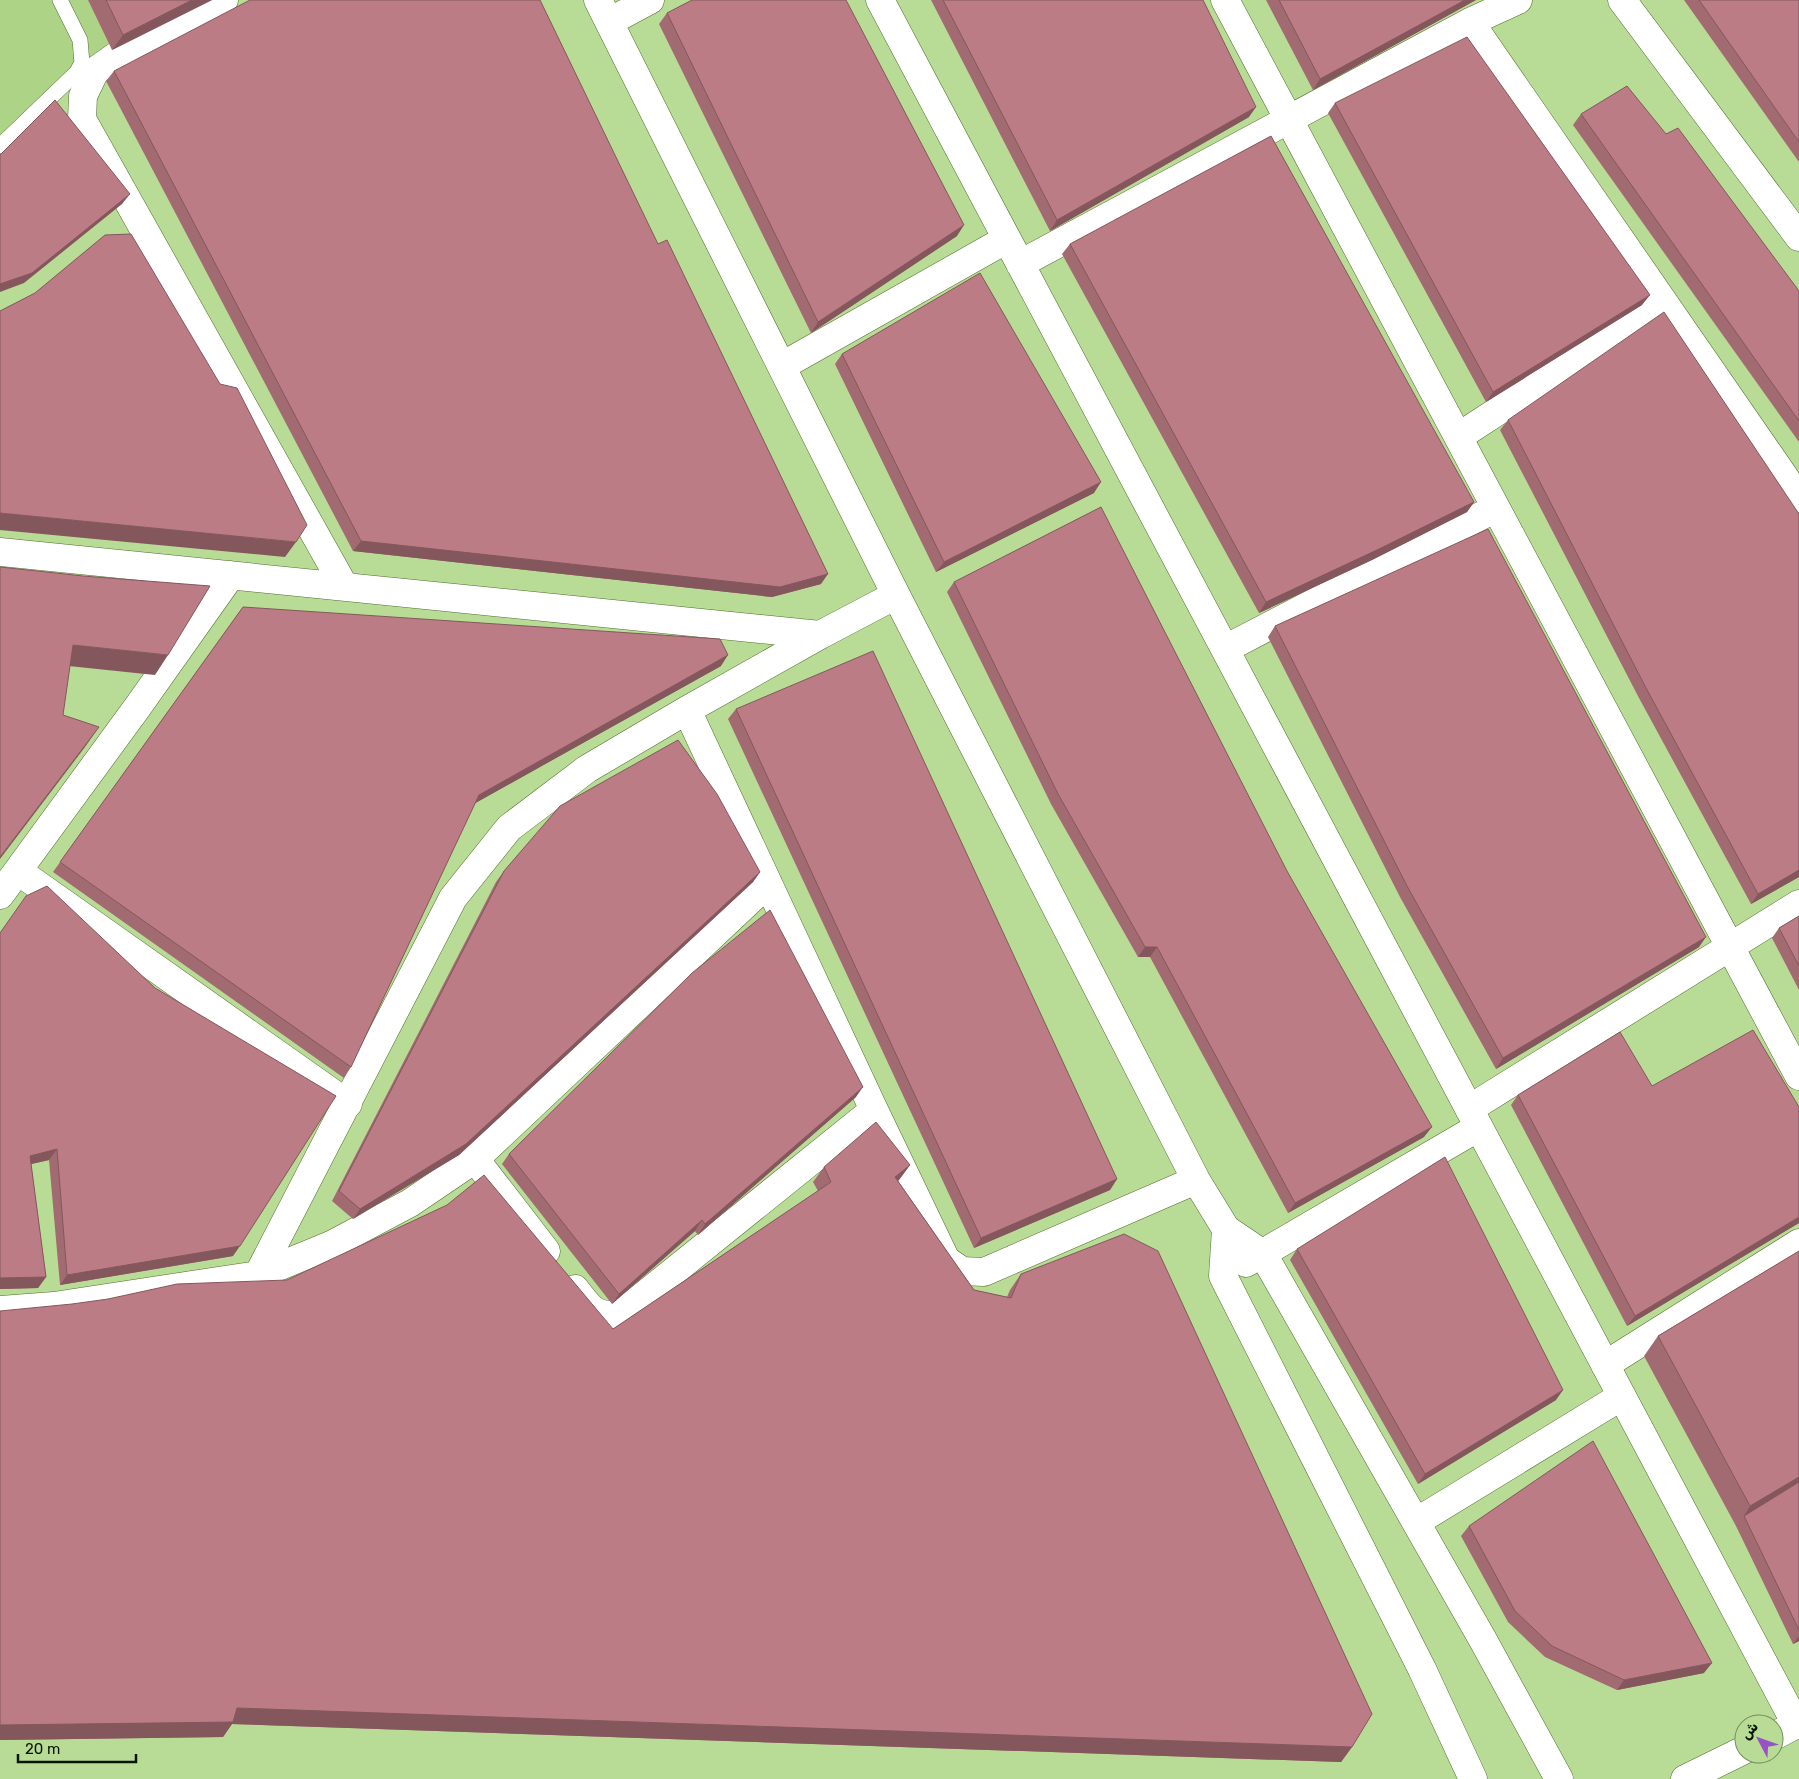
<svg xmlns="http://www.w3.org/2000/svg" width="1799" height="1779" font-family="Rubik,'Noto Sans Arabic',sans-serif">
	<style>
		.built { fill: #add386 }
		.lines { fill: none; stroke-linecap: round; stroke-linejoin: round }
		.service-casing { stroke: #506f2c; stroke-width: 16 }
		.minor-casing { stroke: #506f2c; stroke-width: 29 }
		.primary-casing { stroke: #506f2c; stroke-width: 29 }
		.service { stroke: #fff; stroke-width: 15 }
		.minor { stroke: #fff; stroke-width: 28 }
		.primary { stroke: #fff; stroke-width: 28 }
		.wall { fill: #a26b72 }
		.shaded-wall { fill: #84575d }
		.building { fill: #bc7c85; stroke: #84575d }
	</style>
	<rect width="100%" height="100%" fill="#b8db95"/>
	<path class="built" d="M0,0h88l24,50 -112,86z"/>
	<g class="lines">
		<defs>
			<path id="service" d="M0,146l76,-73 6,-10 -2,-23 -20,-40"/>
			<path id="minor" d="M224,0l-102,52 -27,19 -12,25 -1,23 262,467
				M598,0l298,595 300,585 30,49 37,25 220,386 76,139
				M880,0l916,1724
				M1225,0l574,1076
				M1622,0l177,237
				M609,22l41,-22
				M1470,22l329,476
				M1020,264l450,-242 48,-22
				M782,366l225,-127
				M1458,437l206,-134
				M0,552l820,83
				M1225,649l271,-141
				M687,710l187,400 72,150 16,11 22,1 212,-92
				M18,871l330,233
				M0,895l139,-190 92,-130
				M1469,1109l330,-205
				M475,1159l71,92
				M1226,1229l-3,47 199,393 51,110
				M1246,1263l233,-136
				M258,1275l195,-377 56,-70 78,-59 100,-59 133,-75 76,-40
				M575,1289c16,20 20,30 47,24l252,-203
				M0,1310l54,-4 204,-31 73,-30 79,-42 65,-44 293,-276
				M1605,1365l194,-122
				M1416,1522l206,-126"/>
			<path id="primary" d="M1774,1736l25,-13
				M1685,1779l59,-29"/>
		</defs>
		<use href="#service" class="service-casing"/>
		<use href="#minor" class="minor-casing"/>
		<use href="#primary" class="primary-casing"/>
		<use href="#service" class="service"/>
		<use href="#minor" class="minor"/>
		<use href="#primary" class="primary"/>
	</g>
	<path class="wall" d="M88,0h124l-100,50z
		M931,0h272l46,117 -199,114z
		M1266,0h210l-163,90z
		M1684,0h115v162z
		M667,13l290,223 -146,97 -152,-309z
		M114,71l707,513 -49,13 -419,-46 -247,-470z
		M1335,103l307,202 -156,97 -158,-289z
		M1581,114l218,177v151l-226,-317z
		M1070,244l404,258 -7,10 -95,48 -113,53 -197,-359z
		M842,354l252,139 -158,79 -101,-208z
		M1508,420l291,94v363l-48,27 -112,-206 -139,-268z
		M954,582l333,289 137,266 -136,76 -138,-256h-12l-87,-153 -104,-212z
		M243,607l478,59 -246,137 -124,264 -7,11 -291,-206z
		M1275,626l424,321 -203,122 -96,-172 -132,-260z
		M736,709l381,470 -7,11 -136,58 -246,-529z
		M504,871l256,1 -7,10 -294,273 -106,64 -21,-18 164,-319z
		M1799,916v74l-27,-52 7,-10z
		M0,933l233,323 -173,29 -11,-125 -18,4 15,113 -8,11 -38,1z
		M1652,1086l147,21v116l-172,103 -116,-221 7,-10z
		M856,1097l-158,138 -3,-4 -83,73 -110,-140 7,-10z
		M910,1165l-12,16 76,109 33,7 3,-7 11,-16 331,473 -11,15 -1109,-38 -9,13 -223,3v-429l613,18 205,-138 -5,-9 11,-15z
		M1297,1249l259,151 -138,84 -128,-224z
		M1799,1251v390l-6,3 -57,-118 -92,-170 14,-20z
		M1469,1526l235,147 -87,17 -72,-33 -37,-35 -47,-86z"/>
	<path class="shaded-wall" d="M192,0h20l-100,50 11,-15z
		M1465,0h11l-163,90 7,-11z
		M1256,107l-7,10 -199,114 7,-11z
		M130,194l-8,10 -98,79 -24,9v-8z
		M964,225l-7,11 -146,97 7,-11z
		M1650,295l-8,10 -156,97 7,-10z
		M1101,482l-7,11 -158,79 8,-10z
		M1474,502l-7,10 -95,48 -113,53 7,-11z
		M0,513l296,29 -11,15 -285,-27z
		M361,541l467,33 -7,10 -49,13 -419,-46z
		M73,645l95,10 -13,20 -96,-10z
		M728,655l-7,11 -249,139 7,-10z
		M99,727l-14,20 -85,112v-2z
		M1799,870v7l-48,27 7,-10z
		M760,872l-7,10 -294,273 -106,64 7,-10z
		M1706,937l-7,10 -203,122 7,-11z
		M1145,947h12l-7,10h-12z
		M863,1087l-7,10 -158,138 7,-11z
		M1432,1127l-8,10 -136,76 7,-10z
		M57,1149l-8,11 -26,6 7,-10z
		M910,1165l-11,15 -15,13 11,-16z
		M1117,1179l-7,11 -136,58 7,-10z
		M1799,1217v6l-172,103 8,-10z
		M702,1220l-7,11 -83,73 7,-10z
		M240,1246l-7,10 -173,29 7,-10z
		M46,1277l-8,11 -38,1v-11z
		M1563,1390l-7,10 -138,84 7,-10z
		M1799,1477v11l-55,28 6,-10z
		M1799,1636v5l-6,3z
		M1712,1663l-8,10 -87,17 7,-10z
		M237,1708l1115,39 -11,15 -1109,-38 -9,13 -223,3v-15z"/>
	<path class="building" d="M106,0h86l-69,35z
		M250,0h290l118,244 9,-4 161,334 -48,13 -419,-46 -247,-470z
		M692,0h154l118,225 -146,97 -151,-309z
		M943,0h260l53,107 -199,113z
		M1279,0h186l-145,79z
		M1699,0h100v142z
		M1467,37l183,258 -157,97 -158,-289z
		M1627,86l39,48 12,-6 121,163v130l-218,-307z
		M55,100l75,94 -98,79 -32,11v-129z
		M1271,136l203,366 -95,47 -113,53 -196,-358z
		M131,234l89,150 17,4 70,137 -11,17 -296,-29v-202l35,-18 70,-58z
		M980,273l121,209 -157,80 -102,-208z
		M1664,312l135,202v356l-41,24 -112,-206 -138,-268z
		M1101,507l186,364 145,256 -137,76 -138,-256h-12l-87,-153 -104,-212z
		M1488,529l218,408 -203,121 -96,-172 -132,-260z
		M0,567l83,9 127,10 -42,69 -95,-10 -10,70 36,12 -99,130z
		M243,607l477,32 8,16 -249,140 -128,272 -291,-205z
		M873,651l244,528 -136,59 -245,-529z
		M678,740l39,54 43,78 -294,272 -106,65 -21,-18 165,-320 56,-65z
		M47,886l108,102 181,108 -96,150 -173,29 -10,-126 -27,7 16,121 -46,1v-345l26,-37z
		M770,910l93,177 -158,137 -3,-4 -83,74 -110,-140 183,-181z
		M1799,916v50l-20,-38z
		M1753,1030l46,77v110l-164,99 -117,-221 102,-63 32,54z
		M876,1122l34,43 -15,12 79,113 37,8 10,-24 103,-40 34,17 214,463 -20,33 -1115,-39 -4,14 -233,3v-414l72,-7 36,-5 69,-15 110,-4 160,-75 37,-30 129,154 218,-147 -7,-15z
		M1445,1157l118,233 -138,84 -128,-225z
		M1799,1251v226l-49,29 -92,-170z
		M1593,1441l119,222 -88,17 -72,-34 -37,-35 -46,-85z
		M1799,1482v148l-55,-114z"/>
	<g transform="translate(1759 1739) rotate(311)"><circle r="24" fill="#b8db95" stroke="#728c59"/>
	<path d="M0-4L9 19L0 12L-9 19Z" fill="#9952c6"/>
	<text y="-8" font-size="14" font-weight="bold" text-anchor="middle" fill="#091500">ش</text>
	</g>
	<path d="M18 1754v8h118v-8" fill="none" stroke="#091500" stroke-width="2.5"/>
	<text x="25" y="1754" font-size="15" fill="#091500" stroke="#b8db95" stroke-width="4" paint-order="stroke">20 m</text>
</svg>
